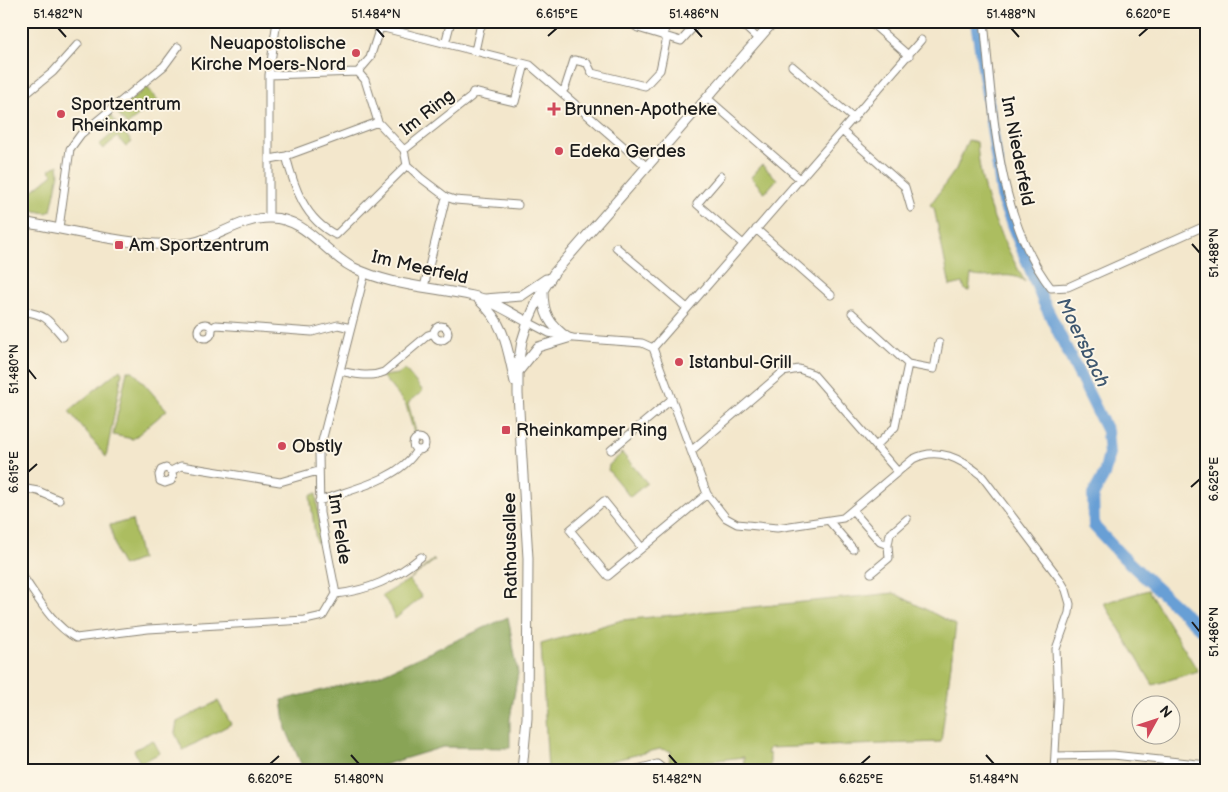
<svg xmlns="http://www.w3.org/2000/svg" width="1228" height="792" font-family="'Balsamiq Sans',sans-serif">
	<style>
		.green { fill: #acbd60; stroke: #646c3e }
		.forest { fill: #89a456; stroke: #526039 }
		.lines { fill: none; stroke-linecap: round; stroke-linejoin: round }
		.river { stroke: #679fd5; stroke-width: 12 }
		.minor-casing { stroke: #888274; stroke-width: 9 }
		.tertiary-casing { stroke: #888274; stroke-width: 11 }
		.minor { stroke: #fff; stroke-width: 7 }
		.tertiary { stroke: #fff; stroke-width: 9 }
		.ticks { fill: none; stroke: #1c1c1c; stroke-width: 2 }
		.poi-dot { fill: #d1495b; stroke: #fcf5e5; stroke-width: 2 }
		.labels { text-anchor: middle; stroke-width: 4; stroke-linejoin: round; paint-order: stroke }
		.poi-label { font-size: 18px; fill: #1c1c1c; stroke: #fcf5e5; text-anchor: start }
		.street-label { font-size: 18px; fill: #1c1c1c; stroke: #fcf5e5 }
		.water-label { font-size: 19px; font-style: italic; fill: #3e576f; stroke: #fcf5e5 }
		.neatline { fill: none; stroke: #1c1c1c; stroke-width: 2 }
		.ticks-label { font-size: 12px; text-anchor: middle; fill: #1c1c1c }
	</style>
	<rect width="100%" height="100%" fill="#fcf5e5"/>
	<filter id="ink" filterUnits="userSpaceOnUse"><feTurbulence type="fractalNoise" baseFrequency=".02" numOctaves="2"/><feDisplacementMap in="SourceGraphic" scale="10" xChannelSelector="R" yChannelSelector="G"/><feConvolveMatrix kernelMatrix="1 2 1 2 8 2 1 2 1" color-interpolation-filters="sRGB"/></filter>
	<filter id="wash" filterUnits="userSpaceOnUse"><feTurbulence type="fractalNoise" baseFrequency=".0096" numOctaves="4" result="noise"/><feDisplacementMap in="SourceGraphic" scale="20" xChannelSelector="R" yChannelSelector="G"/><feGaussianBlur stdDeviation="1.12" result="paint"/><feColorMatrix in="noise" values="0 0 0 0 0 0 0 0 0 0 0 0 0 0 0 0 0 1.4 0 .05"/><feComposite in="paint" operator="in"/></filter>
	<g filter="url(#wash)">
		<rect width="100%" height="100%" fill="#f3e7cc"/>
		<path class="green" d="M147,87l11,13 -31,25 -11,-13z
			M108,113l24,29 -6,5 -9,-10 -14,12 -4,-4 19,-16 -5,-7 -5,3 -6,-7z
			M968,140l9,2c3,55 23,93 48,140 -14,-13 -37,-1 -54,-7l-2,16 -4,-1 -2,-7 -13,3 -16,-78 -4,-3 26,-36z
			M58,165l1,8 -8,38 -5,2 -25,-5v-8l32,-26 -4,-4z
			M762,165l15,14 -12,14 -14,-16z
			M120,369l2,4 -16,84 -37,-46z
			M405,369l18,22 -15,12 8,29 -2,1 -8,-28 -24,-29 16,-2z
			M127,371h6l34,39 -34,29 -20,-4z
			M622,453l25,30 -17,14 -22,-27 1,-5z
			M316,493l5,46 -2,3h-3l-6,-46z
			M132,520l9,39 -18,7 -6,-11 -7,-30z
			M434,559l1,1 -26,20 13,17 -27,22 -4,-12 -9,-11 30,-18z
			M1148,590l50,81 -45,14 -49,-82z
			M894,593l62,32 -15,117 -172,6 -2,6h3v17h-27l1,-14 -69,8v4l-7,-1 3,-17 -11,-2 -86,21 -26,1 -7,-127 81,-24z
			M218,701l13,23 -48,26 -8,-17 2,-11z
			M153,740l7,13 -20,10 -6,-13z"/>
		<path class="forest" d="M508,617l10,56 -8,46v29l-67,-1 -79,24h-60l-18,-42 -4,-29 91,-22z"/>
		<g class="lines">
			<path class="river" d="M976,21l27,181 40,99 64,130 2,23 -5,21 -11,20 1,31 28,30 85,79"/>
		</g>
	</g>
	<g filter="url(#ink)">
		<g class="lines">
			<defs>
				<path id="minor" d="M374,21l6,6 150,38 116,101
					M382,21l-12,37 -12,14 7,8 13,42 26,28 3,15 14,13 25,19 9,3 63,5
					M627,21l11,7 43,13 18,-20
					M739,21l19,18
					M869,21l40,35
					M984,21c9,87 12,196 67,267l17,-1 139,-62
					M663,36l4,-15
					M445,44l6,-23
					M475,51l5,-23 5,-7
					M792,66l62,53
					M269,75l89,-3
					M562,92l3,-4 9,-28 13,3 5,10 53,13 15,-16 7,-33
					M21,98l32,-26 25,-28
					M707,98l93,81
					M843,132l62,55 6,21
					M404,150l67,-53 2,-5 42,10 10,-38
					M286,156c8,31 19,64 50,79l71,-70
					M270,159l16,-3 92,-34
					M721,176l-24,28 46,40
					M269,218v-143l8,-54
					M59,228l11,-79 11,-15 83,-68 14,-19
					M756,229l75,66
					M616,247l71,61
					M424,287l22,-90
					M21,311c24,3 27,8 42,26
					M852,313l56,51 -13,63 -19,19
					M528,322l21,11 24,5 69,5 11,5 54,146 19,24 11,6 40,4 66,-10 70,-59c25,-13 48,0 68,16l78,103 7,12 4,14 -1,9 -13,36 2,49 -4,73
					M198 331a7 7 0 1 1 14 0a7 7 0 1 1-14 0Z
					M434 333a7 7 0 1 1 14 0a7 7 0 1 1-14 0Z
					M212,328l4,-3 96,7 26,-7 13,3
					M653,348l268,-308
					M908,364l26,5 5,-26
					M340,371c15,3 29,7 44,1l44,-37 6,-2
					M413 444a6 6 0 1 1 12 0a6 6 0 1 1-12 0Z
					M611,450l61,-51
					M691,451l92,-79 16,-3 14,5 85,98
					M171,471l2,5 -2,5 -6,2 -5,-2 -1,-6 2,-5 5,-2 5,3 10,-5 99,16 38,-11
					M21,488l17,3 21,9
					M319,501c33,-12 80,-21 98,-51
					M854,512l26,30 8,3 1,13 -18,15
					M830,522l23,27
					M888,545l2,-11 17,-15
					M642,548l-34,28 -38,-46 34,-29 38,47 65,-54
					M21,574c16,22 30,50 55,64l72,-9 157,-9 18,-4 13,-22 -16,-81 -1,-60 46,-180
					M336,594c34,-4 58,-15 85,-37
					M1055,756l58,-1 94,10
					M629,771l28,-7 9,7"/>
				<path id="tertiary" d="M21,222c47,7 116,26 162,22 30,-2 55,-26 86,-26 36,-1 55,34 83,49 38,19 81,20 121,29 19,4 37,17 55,26
					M543,291c0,22 6,34 25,47
					M485,299l36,-3 25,-17
					M479,300c27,25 28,48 36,82
					M518,372l20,-25 30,-9
					M522,771l5,-53 1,-160 -10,-164v-28l4,-25 6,-19 12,-27 14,-22 220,-252"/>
			</defs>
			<use href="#minor" class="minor-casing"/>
			<use href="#tertiary" class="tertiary-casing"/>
			<use href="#minor" class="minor"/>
			<use href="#tertiary" class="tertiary"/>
		</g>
	</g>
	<path class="ticks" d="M58,28l8,9M376,28l8,9M694,28l8,9M1011,28l8,9M548,36l9,-8M1139,36l9,-8M1192,244l8,9M28,369l8,10M28,472l9,-8M1191,487l9,-8M1192,622l8,10M351,755l8,9M669,755l8,9M986,755l8,9M270,764l9,-8M861,764l9,-8"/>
	<g class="poi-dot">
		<circle cx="356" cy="53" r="5"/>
		<path d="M551.5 101.5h5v5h5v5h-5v5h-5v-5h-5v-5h5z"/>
		<circle cx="61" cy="114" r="5"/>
		<circle cx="559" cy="151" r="5"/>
		<rect x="114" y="240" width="10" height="10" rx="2.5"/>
		<circle cx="679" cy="362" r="5"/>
		<rect x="501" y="425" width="10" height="10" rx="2.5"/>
		<circle cx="282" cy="446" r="5"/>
	</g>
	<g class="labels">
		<g class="poi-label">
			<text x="346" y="49" text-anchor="end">Neuapostolische<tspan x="346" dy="21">Kirche Moers-Nord</tspan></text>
			<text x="71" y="110">Sportzentrum<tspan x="71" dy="21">Rheinkamp</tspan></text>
			<text x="564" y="115">Brunnen-Apotheke</text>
			<text x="569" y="157">Edeka Gerdes</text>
			<text x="129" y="251">Am Sportzentrum</text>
			<text x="689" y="368">Istanbul-Grill</text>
			<text x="516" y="436">Rheinkamper Ring</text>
			<text x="292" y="452">Obstly</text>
		</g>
		<g class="street-label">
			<text transform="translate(427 112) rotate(-38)" y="6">Im Ring</text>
			<text transform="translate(1018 151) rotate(79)" y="6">Im Niederfeld</text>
			<text transform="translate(420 267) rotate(13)" y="6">Im Meerfeld</text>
			<text transform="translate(340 529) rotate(81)" y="6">Im Felde</text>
			<text transform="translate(510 546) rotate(-91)" y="6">Rathausallee</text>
		</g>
		<g class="water-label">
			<text transform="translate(1084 342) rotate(64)" y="7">Moersbach</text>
		</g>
	</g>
	<rect width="1228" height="792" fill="none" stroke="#fcf5e5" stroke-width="55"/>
	<g transform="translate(1156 720) rotate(50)"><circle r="24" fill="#fcf5e5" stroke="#a29e95"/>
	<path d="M0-4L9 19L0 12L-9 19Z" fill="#d1495b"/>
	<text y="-8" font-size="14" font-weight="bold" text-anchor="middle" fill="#1c1c1c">N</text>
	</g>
	<rect x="28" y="28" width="1172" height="736" class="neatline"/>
	<g class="ticks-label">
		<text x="58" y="18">51.482°N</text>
		<text x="376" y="18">51.484°N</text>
		<text x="557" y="18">6.615°E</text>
		<text x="694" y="18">51.486°N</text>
		<text x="1011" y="18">51.488°N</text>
		<text x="1148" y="18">6.620°E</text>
		<text transform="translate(1214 253) rotate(-90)" y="4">51.488°N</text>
		<text transform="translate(14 369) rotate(-90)" y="4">51.480°N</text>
		<text transform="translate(14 472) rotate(-90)" y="4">6.615°E</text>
		<text transform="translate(1214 479) rotate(-90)" y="4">6.625°E</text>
		<text transform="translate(1214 632) rotate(-90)" y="4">51.486°N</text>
		<text x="270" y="783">6.620°E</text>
		<text x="359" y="783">51.480°N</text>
		<text x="677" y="783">51.482°N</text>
		<text x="861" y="783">6.625°E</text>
		<text x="994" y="783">51.484°N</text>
	</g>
</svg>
